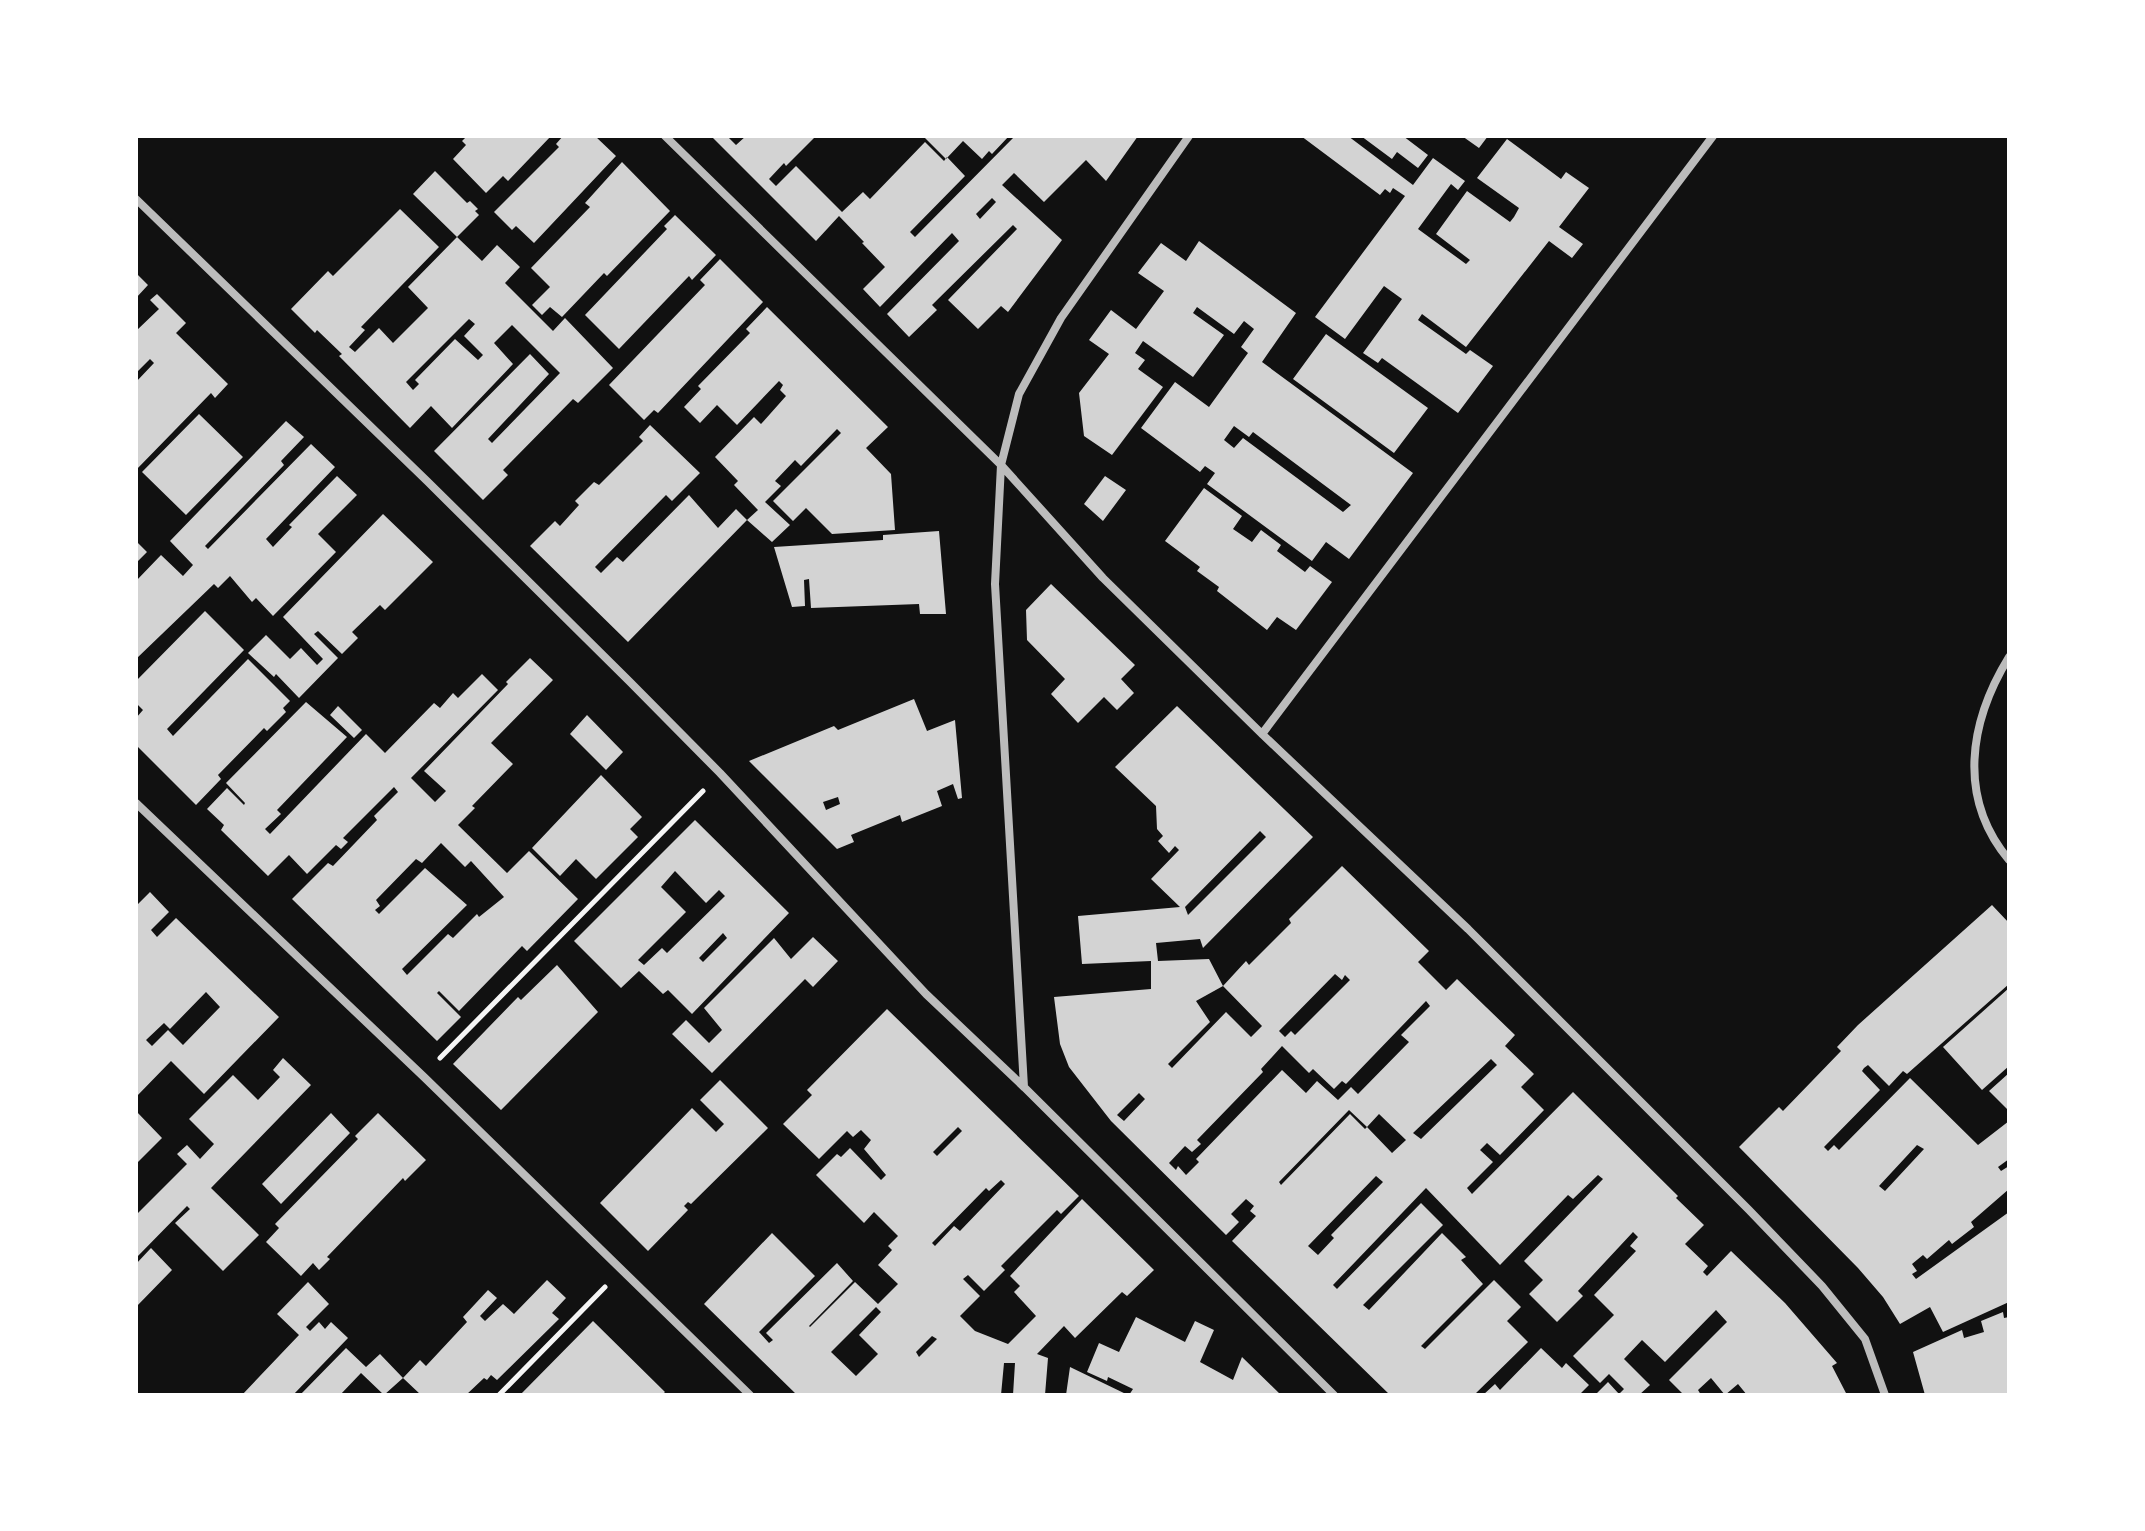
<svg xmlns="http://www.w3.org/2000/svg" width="2145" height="1531" font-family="'DM Sans',sans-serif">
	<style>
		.building { fill: #d3d3d3; fill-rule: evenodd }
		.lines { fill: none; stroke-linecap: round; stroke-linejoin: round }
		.path { stroke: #f5f5f5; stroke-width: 5 }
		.minor { stroke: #bcbcbc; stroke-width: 8 }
	</style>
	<rect width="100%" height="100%" fill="#111"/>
	<path class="building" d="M467,136h84l-43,45 -5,-5 -17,17 -33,-34 13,-14 -4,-4z
		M563,136h32l21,20 -82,87 -18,-17 -4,4 -18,-18 65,-65 -3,-3z
		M711,136h16l9,9 10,-9h70l-30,30 -2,-3 -15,16 7,7 20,-20 46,46 21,-20 7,7 55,-57 19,19 3,-4 18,19 -55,56 5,5 100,-101h123l-32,45 -20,-21 -42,42 -30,-29 -12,12 60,55 -54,72 -7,-6 -23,23 -30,-29 69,-71 -4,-4 -81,80 5,5 -28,27 -22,-23 72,-73 -7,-8 -72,74 -17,-18 22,-22 -23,-24 2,-1 -25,-26 -23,25zM992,198l4,4 -16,17 -4,-5z
		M923,136h86l-17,18 -3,-3 -7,8 -19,-18 -17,18z
		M1301,136h47l65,49 20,-27 32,23 -7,9 -7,-6 -33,45 48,35 4,-4 -34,-26 31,-43 43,31 4,-5 5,-9 -42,-30 30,-39 54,40 5,-7 23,16 -30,39 24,17 -11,14 -23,-17 -83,106 -44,-33 -4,6 48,34 4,-4 23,16 -35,47 -76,-55 -4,5 -15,-10 39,-54 -18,-13 -39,53 -30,-22 90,-121 -12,-8 -3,5 -5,-4 -5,6z
		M1361,136h42l25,19 -10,13 -21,-16 -5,7z
		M1462,136h26l-9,12z
		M622,162l48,49 -63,65 -3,-3 -42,44 -12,-10 -8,8 -10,-10 18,-18 -19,-19 59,-61 -5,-4z
		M435,171l32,32 3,-2 8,8 -3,2 4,4 -22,22 -44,-43z
		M400,209l39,38 -78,80 4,3 -16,17 6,5 24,-24 14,15 35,-35 -20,-21 49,-50 25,24 15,-16 23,22 -15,16 48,48 12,-13 48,50 -35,35 -5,-4 -70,71 5,5 -25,25 -49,-49 96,-97 19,20 -61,65 4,4 68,-70 -48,-48 -18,18 19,21 -61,64 -21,-22 -21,22 -71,-72 3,-2 -25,-24 -2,3 -24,-24 37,-38 5,5zM469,319l6,5 -11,12 19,19 -5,5 -23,-21 -40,41 4,4 -6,6 -7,-8z
		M675,215l41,40 -24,25 -3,-4 -70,73 -34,-34 82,-86 -3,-3z
		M1199,241l97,72 -34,49 151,111 -64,86 -23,-17 -14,19 -105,-77 8,-11 -10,-7 -5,6 -59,-44 34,-46 34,25 39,-54 -7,-6 13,-18 -10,-8 -10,13 -37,-27 -4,6 31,22 -31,42 -50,-36 -8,12 10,7 -7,9 25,18 -51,68 -28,-19 -5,-43 30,-39 -20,-14 22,-30 25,19 28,-38 -26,-18 23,-30 25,18zM1234,426l15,11 4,-5 98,73 -8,7 -100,-74 -9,10 -10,-8z
		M720,259l43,43 -105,111 -4,-3 -10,10 -35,-35 96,-100 -5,-5z
		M136,273l12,12 -12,13z
		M157,294l29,29 -10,10 52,51 -13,14 -4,-5 -75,77v-88l18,-19 -4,-4 -14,14v-42l23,-22 -9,-9z
		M767,307l121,120 -22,21 25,26 4,56 -63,4 -26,-26 -13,13 -20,-20 68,-68 -4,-4 -36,37 -6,-6 -20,21 6,5 -16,16 25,23 -18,17 -25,-22 11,-10 -24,-25 4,-4 -23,-24 39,-40 7,7 25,-28 -6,-6 3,-5 -4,-4 -42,44 -20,-20 -17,18 -16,-16 17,-18 -3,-3 52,-53 -4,-4z
		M1326,334l102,74 -34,45 -101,-74z
		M199,414l44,43 -57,58 -44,-43z
		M286,421l18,16 -23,24 3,4 -79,81 3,3 103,-105 24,23 -69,72 7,8 19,-20 -3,-2 48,-49 20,19 -39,39 18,18 -63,64 -17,-18 -4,4 -22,-26 -12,12 -4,-4 -78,75v-78l25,-26 22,21 10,-11 -23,-24z
		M650,425l50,48 -28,28 -6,-6 -71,72 6,6 16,-16 6,5 66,-67 29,33 18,-19 11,11 -119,122 -98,-96 25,-25 5,5 19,-21 -4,-4 19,-19 5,3 44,-44 -4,-4z
		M1105,476l21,14 -23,31 -19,-17z
		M1204,488l38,28 -9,13 19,13 9,-12 20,15 -4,6 28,21 5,-6 22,16 -36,48 -19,-13 -10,13 -50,-39 2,-4 -22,-16 3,-4 -35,-26z
		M383,514l50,48 -48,48 -5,-5 -28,27 6,6 -16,16 -24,-23 -4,3 24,24 -39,40 -23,-24 -2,3 -26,-24 18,-18 24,24 11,-11 16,17 6,-6 -40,-42z
		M939,531l7,83h-26l-1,-10 -108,4 -2,-29 -5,1 1,26 -13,1 -18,-60 109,-7v-5z
		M136,541l11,11 -11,11z
		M1051,584l84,81 -14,14 13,14 -17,17 -13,-13 -26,26 -27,-29 14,-15 -38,-39 -1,-30z
		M205,611l39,39 -77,79 6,7 75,-77 42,42 -7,7 3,4 -19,19 -3,-3 -46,47 3,4 -25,26 -60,-60v-27l7,-8 -7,-7v-22z
		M530,658l23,22 -62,63 22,21 -41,42 3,2 -17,17 49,48 22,-22 49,48 -51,52 -5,-5 -63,65 -20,-20 -2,2 24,24 -24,24 -145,-142 36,-36 5,3 44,-46 -3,-4 24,-24 -4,-5 -51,51 5,4 -7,7 -5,-4 -29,29 -18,-19 -21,21 -47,-46 3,-5 -17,-16 20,-21 17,17 1,-2 -19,-20 80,-81 41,35 -70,73 4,4 -16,15 5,5 96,-100 19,19 49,-50 6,5 13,-15 5,5 24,-24 16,16 -87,88 24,24 11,-11 -22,-20 84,-87 -2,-2zM441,843l24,24 6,-6 33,36 -25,20 -2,-3 -24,24 -5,-4 -41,41 -5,-6 65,-64 -42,-37 -46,46 -4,-4 5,-4 -4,-6 40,-41 6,4z
		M914,699l13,32 28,-11 7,78 -4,1 -5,-15 -16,7 5,15 -40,16 -2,-7 -49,20 3,7 -17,7 -88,-88 85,-35 4,4zM838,797l2,7 -14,6 -3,-8z
		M338,706l24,24 -8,8 -24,-23z
		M1177,706l136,131 -110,111 -3,-9 -44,4 2,18 51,-2 14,27 -27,15 14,21 -42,42 4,4 54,-56 25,25 11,-11 -39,-40 23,-25 3,4 42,-42 -2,-4 53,-53 87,85 -11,11 28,28 11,-11 58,56 -10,11 29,28 -13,13 23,23 -44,45 -13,-12 -7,7 13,12 -26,26 5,6 101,-102 105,104 -2,2 28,27 -19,19 23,22 -5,6 4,4 24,-25 54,52 52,60 -5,3 15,29h-100l-9,-11 -13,11 -14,-17 -13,12 3,5h-17l-15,-15 58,-58 -11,-12 -51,52 -23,-22 -18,19 26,26 -11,10h-44l13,-13 11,12 5,-5 -15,-15 -9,9 -27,-27 41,-41 -20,-20 42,-44 -6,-5 8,-9 -5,-5 -55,59 5,5 -26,26 -28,-28 14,-14 -19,-19 79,-82 -5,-4 -25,24 -5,-4 -68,70 -74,-77 -93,97 4,4 84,-86 22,22 -80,80 6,5 73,-77 24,24 -5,3 22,24 -62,62 4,3 69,-69 27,27 -14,14 21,21 -54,53h-84l-158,-154 24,-25 -6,-5 4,-5 -8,-7 -15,15 8,8 -13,13 -115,-114 -42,-54 -9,-23 -6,-47 97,-8v-28l-69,3 -4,-48 102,-9 -29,-28 28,-29 -4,-4 -6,7 -11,-12 5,-5 -6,-7 -1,-23 -41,-39zM1260,831l6,6 -78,78 -3,-8zM1335,974l7,6 3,-5 5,5 -55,55 -4,-4 -6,6 -6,-6zM1426,1001l4,5 -29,29 8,7 -51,52 -7,-7 -13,13 -21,-19 -11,12 -24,-23 -86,89 3,3 -13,13 -8,-9 -2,4 -7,-7 16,-17 7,6 9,-8 -4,-4 66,-68 -2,-3 21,-23 27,27 4,-4 21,20 8,-8 4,3zM1491,1059l6,6 -76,74 -8,-6zM1139,1093l6,6 -21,22 -7,-6zM1349,1110l18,17 12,-13 27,26 -14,13 -25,-26 -2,2 -15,-15 -69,71 -2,-3zM1376,1176l7,6 -52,53 3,3 -16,17 -10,-9z
		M587,715l36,37 -17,18 -36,-36z
		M601,775l41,42 -12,12 8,8 -42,42 -20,-20 -16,17 -28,-28z
		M695,820l94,93 -97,101 -24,-24 -5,4 -24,-23 -18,17 -47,-47zM675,871l31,32 13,-13 6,6 -58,57 -5,-5 -18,17 -6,-5 48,-48 -25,-25zM723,933l4,5 -24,24 -4,-4z
		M150,892l19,20 -18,18 6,7 19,-19 103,99 -75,77 -33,-33 -35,36v-191zM206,992l14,15 -37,38 -15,-15 -16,16 -6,-6 18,-17 6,6z
		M1992,905l17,18v61l-102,90 -4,-3 -14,15 -21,-21 -4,3 -2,3 18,19 -56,57 4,4 6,-6 5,5 71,-72 68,67 31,-24v38l-11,8 3,4 8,-5v23l-38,33 3,5 -22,17 -3,-4 -22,19 -4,-4 -11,9 5,7 -5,3 4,5 93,-67v90l-66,30 -13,-25 -30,17 -17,-27 -25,-29 -119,-121 40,-40 4,4 58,-60 -4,-4 21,-22zM1917,1145l7,4 -39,42 -6,-5z
		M813,937l25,24 -25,26 -8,-8 -93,94 -40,-39 14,-14 23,23 13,-13 -18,-22 70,-70 17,21z
		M557,965l41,47 -97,98 -48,-46 65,-67 3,3z
		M2009,988v78l-27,24 -39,-43z
		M887,1009l192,187 -18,18 -4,-4 -56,56 4,4 -21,21 -16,-16 -5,4 17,17 -20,20 15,15 33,13 28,-28 -22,-24 6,-6 -10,-10 72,-77 72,71 -27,26 -5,-4 -47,46 -11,-12 -27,28 11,4 -3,37h-32l2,-32h-11l-3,32h-204l-93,-91 68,-71 43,43 -56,56 10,11 4,-3 -7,-7 71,-70 16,18 -44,45 1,1 45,-45 23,22 20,-20 -20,-19 14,-15 -4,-4 10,-10 -24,-24 -10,11 -48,-48 21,-21 4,3 9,-9 31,32 5,-5 -22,-26 7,-9 -10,-10 -8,7 -6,-6 -28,28 -36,-35 29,-29 -5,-5zM958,1127l4,4 -25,25 -4,-4zM1001,1180l4,4 -45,47 -6,-5 -19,20 -3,-3 54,-55 3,3zM876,1307l5,5 -22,23 19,19 -22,22 -25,-24zM932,1336l5,3 -18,18 -3,-5z
		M283,1058l28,27 -100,103 48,47 -36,36 -48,-48 15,-14 -3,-3 -51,52v-43l51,-51 -10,-10 10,-9 13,14 14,-15 -25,-25 44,-44 25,25 22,-23 -7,-7z
		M2009,1073v38l-20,-20z
		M720,1080l48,48 -77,76 -3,-2 -4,4 4,4 -40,41 -48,-48 92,-95 24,24 8,-8 -24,-24z
		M136,1111l26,27 -26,26z
		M331,1113l19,20 -69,71 -19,-20z
		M378,1113l48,47 -21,21 -2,-3 -76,79 3,2 -11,11 -6,-7 -12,13 -35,-34 13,-14 -4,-4 83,-85 -3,-3z
		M151,1248l21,22 -36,37v-43z
		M547,1280l19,18 -14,15 7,6 -62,61 -6,-5 -4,5 -3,-2 -18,17h-45l-18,-17 -19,17 -23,-22 -21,22h-40l46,-47 20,19 14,-13 23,24 17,-18 6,6 41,-44 -4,-5 25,-27 9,8 -17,18 5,5 18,-17 11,10z
		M308,1282l21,22 -23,23 4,4 9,-9 6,7 6,-7 17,16 -55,57h-51l57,-60 -22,-21z
		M2003,1312l1,6 5,-1v78h-84l-12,-43 49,-22 2,8 20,-6 -3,-11z
		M1136,1317l49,25 10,-21 19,9 -14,32 33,18 9,-23 39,38h-152l4,-6 -25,-12 -1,4 -20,-9 12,-29 20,9z
		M593,1321l72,71 -3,3h-142z
		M1541,1348l21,20 4,-5 23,22 -10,10h-96l12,-11 5,6z
		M1070,1367l58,28h-62z"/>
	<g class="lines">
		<path class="path" d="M440,1058l263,-267
			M499,1395l106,-108"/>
		<path class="minor" d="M665,136l336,329 102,113 159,156 206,195 281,281 73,76 43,53 20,56
			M136,199l291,282 202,200 91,92 206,221 98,93 310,308
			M2009,657c-40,65 -52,141 0,203
			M1262,734l451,-598
			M136,803l288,274 326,318
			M1024,1087l-29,-503 6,-119 18,-71 42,-76 128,-182"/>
	</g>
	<rect width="2145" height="1531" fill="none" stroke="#ffffff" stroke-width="276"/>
</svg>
